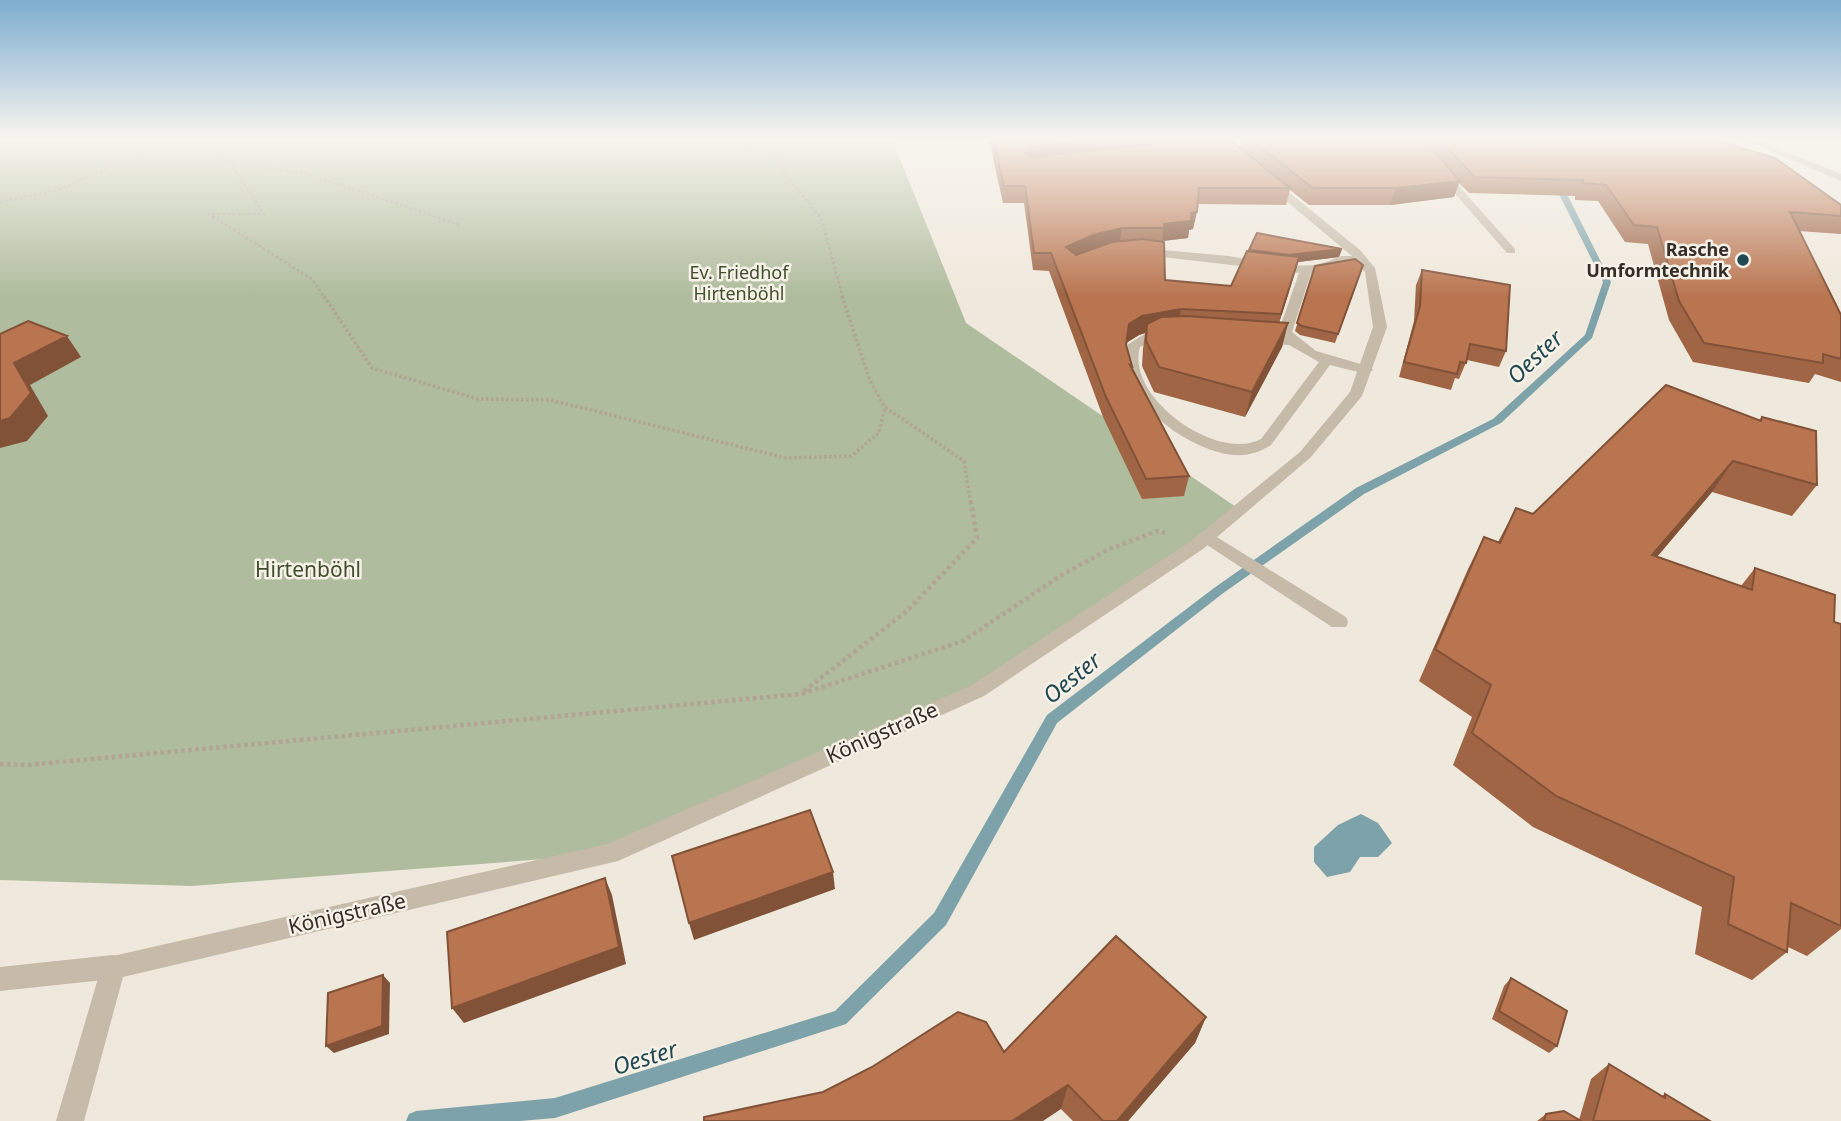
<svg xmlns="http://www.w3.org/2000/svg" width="1841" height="1121" font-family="'Noto Sans',sans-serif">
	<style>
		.green { fill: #afbc9d }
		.water { fill: #7ea2a9 }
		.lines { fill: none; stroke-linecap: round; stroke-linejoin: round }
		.stream { fill: #7ea2a9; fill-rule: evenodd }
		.path-far2 { stroke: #b1a494; stroke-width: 2.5; stroke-dasharray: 2.5 2.5; stroke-linecap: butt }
		.path-far1 { stroke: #b1a494; stroke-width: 3.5; stroke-dasharray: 2.5 2.5; stroke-linecap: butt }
		.path { stroke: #b1a494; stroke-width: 4.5; stroke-dasharray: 3.5 3.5; stroke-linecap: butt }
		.service { fill: #c6baa9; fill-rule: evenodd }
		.minor { fill: #c6baa9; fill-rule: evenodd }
		.tertiary { fill: #c6baa9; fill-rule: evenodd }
		.wall { fill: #9f6545 }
		.shaded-wall { fill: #825238 }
		.building { fill: #b97550; stroke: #825238; stroke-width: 2 }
		.poi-dot { fill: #224851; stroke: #f7f2e8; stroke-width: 2.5 }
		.labels { text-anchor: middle; stroke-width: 5; stroke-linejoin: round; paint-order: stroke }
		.far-poi-label { font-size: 18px; font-weight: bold; fill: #342d28; stroke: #f7f2e8; text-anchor: end }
		.far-park-label { font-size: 18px; fill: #404f2e; stroke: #f7f2e8 }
		.park-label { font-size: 21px; fill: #404f2e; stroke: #f7f2e8 }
		.street-label { font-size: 21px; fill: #342d28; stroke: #f7f2e8 }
		.water-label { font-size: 23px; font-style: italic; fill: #224851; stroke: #f7f2e8 }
	</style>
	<rect width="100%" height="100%" fill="#efe8dc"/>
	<path class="green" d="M0,139h892l74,184 273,186 -262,182 -367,163 -418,32 -192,-6z"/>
	<path class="water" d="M1361,814l17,9 14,20 -14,14h-18l-10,15 -23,5 -13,-15v-15l24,-22z"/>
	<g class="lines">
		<path class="stream" d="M1563,179l7,2 -4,11 45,90 -19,56 -91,85 -137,71 -142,100 -165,129 -111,202 -100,99 -291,94 -35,3h-114l3,-7 7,-3 139,-13 280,-87 99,-98 113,-198 167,-127 142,-100 137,-69 92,-84 18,-53 -45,-90z"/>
		<path class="path-far2" d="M205,139l25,23 34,52h-55l103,65 13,19
			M728,139l50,16 7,19 36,44 22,80
			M231,162l77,12 152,51
			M0,202l58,-12 77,-35 27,-16"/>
		<path class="path-far1" d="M324,296l48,72 106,31 72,1 236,58 65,-2 28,-23 6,-26
			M842,296l28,85 15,26 79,54 7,43"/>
		<path class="path" d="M804,691l102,-79 71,-74 -6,-36
			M0,764l27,1 774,-71 162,-53 97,-65 47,-26 50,-19 8,2"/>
		<path class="service" d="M1141,248l88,8 57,10 31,-1 25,-9h23v6l-21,1 -21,9 -12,1 -19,59 24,19 55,16 2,3 -7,4 -36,-9 -59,80c-11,7 -23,11 -36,10 -46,-3 -124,-59 -108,-110l21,-13h22v6l-14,1 -16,8c-15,50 77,116 121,92l58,-77 -30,-17 -30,-2 -7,-4 7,-4 22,1 -3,-3 21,-60 -162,-19v-4z
			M1207,531l139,86 2,5 -2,5h-14l-131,-86 -3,-4 3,-4z"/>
		<path class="minor" d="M1407,139h10l98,110v4h-8z
			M1267,181h8l85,69 15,18 12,59 -25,69 -52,62 -107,91 -219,147 -366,165 -495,116 -39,144h-28l48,-163 503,-114 363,-158 221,-145 109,-89 50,-60 23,-65 -8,-55 -13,-16 -85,-71z"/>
		<path class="tertiary" d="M1742,139h13l86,35v7z
			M113,955l9,3 4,9 -4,9 -9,3 -113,12v-24z"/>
	</g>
	<path class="wall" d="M990,139h244h-5l11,8 1,-8h471l129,66v29l-42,-3 42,84v67l-26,-8 -6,9 -116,-21 -24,-42 -21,-76 -23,-2 -27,-41 -23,-1v-4l-106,-3 -10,-10 -5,14 -64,8h-81l-19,-15 -4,15 -89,-1 -4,25 -4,1 -1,8 -26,3 3,39 66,6 18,-35 8,-18 85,16 -3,8 -41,5 -19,60 9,1 -6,24 -37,70 -91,-25 -12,-26 1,-17 2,-16 -6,2 -13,8v2l6,21v3l57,107 -5,20 -42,3 -39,-82 -54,-146 -16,-1 -9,-67h-21l-13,-59z
		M1363,265l-28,78 -35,-8 -5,-4 20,-65z
		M1422,270l84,81 -7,16 -32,-7 -8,19 -4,-1 -4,12 -52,-13 15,-56 2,-36z
		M1762,417l55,68 -25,31 -80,-24 -55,65 84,29 14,-18 79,54 7,307 -34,27 -19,-9 -1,5 -35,28 -57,-26 7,-47 -169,-80 -80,-62 19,-48 -53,-36 49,-112 16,-32 14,5 18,-34 17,6 226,-94z
		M1511,978l46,68 -8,7 -57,-34 12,-33z
		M1206,1017l-11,26 -67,78h-55l-12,-12 -238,-17z
		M1609,1064l52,32 4,-2 45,27h-173l9,-7 33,6 12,-41z"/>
	<path class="shaded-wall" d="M1096,139h115l-182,24 -5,-10 6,-6z
		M1460,181l-6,16 -64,8 6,-17z
		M1197,212l-4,17 -4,1 -1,8 -26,3 2,-17 27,-11z
		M1122,228l-3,17 -54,20 1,-18 27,-12z
		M1342,249l-3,8 -41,5 -22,71 5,-19 8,-59z
		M1181,309l-4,19 -30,-4 -2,9 -6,2 -13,8 3,-19 13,-8z
		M1288,323l-6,24 -37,70 7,-25z
		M67,336l14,21 -51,28 18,31 -21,25 -27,7v-27l14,-58z
		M1733,461l-21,31 -81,95 21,-32z
		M833,872l2,17 -141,51 -5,-17z
		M605,878l7,17 14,69 -162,59 -12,-15z
		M383,975l7,8 -1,51 -55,19 -8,-7z
		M1206,1017l-11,26 -67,78h-11z
		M1068,1085l-7,24 -18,12h-31z"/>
	<path class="building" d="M993,139h103l-66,8 -6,6 8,4 166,-18h31l61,49h-91l-2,24 -6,1v8l-27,3v4h-42l-29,7 -27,12 10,8 36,-13 31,-3 21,3 1,38 66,6 16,-35 52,6 -18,57 -100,-5 -39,7 -13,8 -3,21 6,21 -2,-1 59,111 -43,3 -40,-82 -55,-144h-17l-9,-67h-21z
		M1250,139h173l37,42 -64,7h-83z
		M1439,139h273l63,19 66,47v11l-51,-4 51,103v44l-18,-5v9l-119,-20 -25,-42 -22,-74 -23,-2 -28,-40 -23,-2v-3l-108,-3z
		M1257,233l85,16 -53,6 -40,-5z
		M1355,259l8,6 -25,69 -36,-8 -5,-3 18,-57z
		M1422,270l88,15 -4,66 -36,-7 -4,19 -6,-1 -3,12 -53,-12 16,-56z
		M1186,316l102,7 -36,69 -93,-25 -13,-26 1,-17 14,-7z
		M28,321l39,15 -53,27 17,30 -21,25 -10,3v-87z
		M1666,385l95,36 1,-4 54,14 1,54 -84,-24 -81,94 100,35 3,-22 80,27 -1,27 7,2v302l-50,-23 -4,49 -59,-28 6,-47 -178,-81 -84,-63 19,-48 -56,-36 49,-112 16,6 16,-35 17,6z
		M810,810l23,62 -144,51 -17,-67z
		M605,878l14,69 -167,61 -5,-76z
		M1116,936l90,81 -89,104h-14l-35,-36 -56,36h-308v-4l119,-25 49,-25 86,-55 28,10 18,30z
		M383,975l-1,51 -56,20 2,-53z
		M1511,978l56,33 -10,35 -58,-35z
		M1609,1064l56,34v-4l45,27h-117z
		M1564,1111l17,10h-39h2l2,-7z"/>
	<linearGradient id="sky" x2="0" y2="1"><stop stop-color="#7dadcf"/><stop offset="0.47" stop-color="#f8f5ef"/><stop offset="1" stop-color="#f8f5ef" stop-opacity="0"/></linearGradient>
	<rect width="1841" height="296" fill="url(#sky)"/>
	<circle class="poi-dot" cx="1743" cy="260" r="7"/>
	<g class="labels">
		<g class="far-poi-label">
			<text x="1729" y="256">Rasche<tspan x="1729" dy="21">Umformtechnik</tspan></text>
		</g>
		<g class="far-park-label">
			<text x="739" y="279">Ev. Friedhof<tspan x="739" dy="21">Hirtenböhl</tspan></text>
		</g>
		<g class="park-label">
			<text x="308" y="577">Hirtenböhl</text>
		</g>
		<g class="street-label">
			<text transform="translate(882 733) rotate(-24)" y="7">Königstraße</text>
			<text transform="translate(347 914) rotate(-13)" y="7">Königstraße</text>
		</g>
		<g class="water-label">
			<text transform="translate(1535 357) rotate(-43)" y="8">Oester</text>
			<text transform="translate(1072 678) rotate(-39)" y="8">Oester</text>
			<text transform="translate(645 1058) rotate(-17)" y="8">Oester</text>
		</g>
	</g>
</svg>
